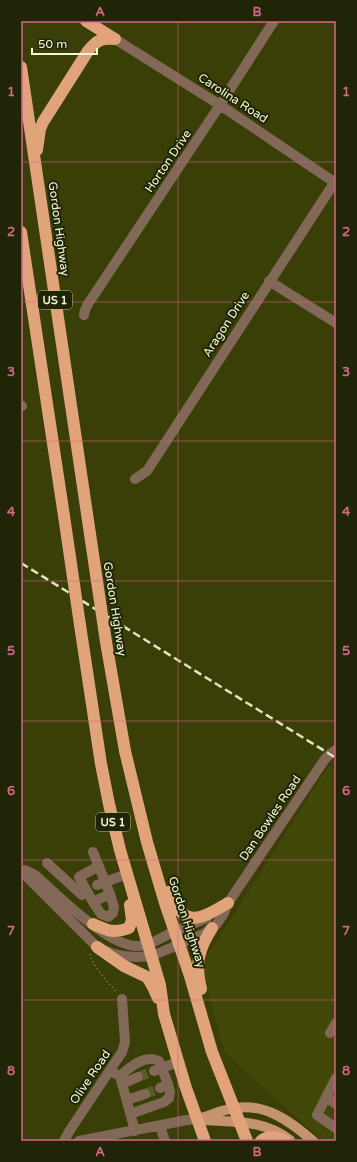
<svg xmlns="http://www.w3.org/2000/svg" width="357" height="1162" font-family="'Varela Round',sans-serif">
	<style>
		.built { fill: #424807 }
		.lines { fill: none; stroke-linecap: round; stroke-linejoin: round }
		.minor-tunnel { stroke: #565b27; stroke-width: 10; stroke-dasharray: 10 5; stroke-linecap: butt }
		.path { stroke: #8f9466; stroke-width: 1.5; stroke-dasharray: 1 3; stroke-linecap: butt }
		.minor { stroke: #826857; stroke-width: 10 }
		.major { stroke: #c69370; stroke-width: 10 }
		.highway { stroke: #e1a37a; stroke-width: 12 }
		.rail { stroke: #dfe5c0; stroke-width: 2.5; stroke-dasharray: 8 4; stroke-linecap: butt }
		.highway-bridge { stroke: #e1a37a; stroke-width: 12 }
		.grid { fill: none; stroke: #d36686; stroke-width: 1; stroke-opacity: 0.55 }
		.labels { text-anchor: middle; stroke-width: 4; stroke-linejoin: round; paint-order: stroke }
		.shield { fill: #212508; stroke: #b3b998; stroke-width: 1 }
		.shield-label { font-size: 11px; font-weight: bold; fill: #f2f8d5 }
		.street-label { font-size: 12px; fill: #f2f8d5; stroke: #212508 }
		.neatline { fill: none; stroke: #d36686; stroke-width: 1.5 }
		.grid-label { font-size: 13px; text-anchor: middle; font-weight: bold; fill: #d36686 }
	</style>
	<rect width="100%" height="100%" fill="#3a3f08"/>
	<path class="built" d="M329,766l7,4v371h-13l-98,-88 -22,-79 4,-18z"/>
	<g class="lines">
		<path class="minor-tunnel" d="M138,1077l16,-6
			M145,1094l15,-6"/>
		<path class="path" d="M90,954c0,9 20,30 27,39"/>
		<path class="minor" d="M115,39l105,66 114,77
			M269,281l67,42
			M84,315l1,-5 3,-6 132,-199 54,-84
			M21,406h1
			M135,479l12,-8 189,-291
			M93,852l17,42 -17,8 -14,-25 20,-11
			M47,863l35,32
			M25,870l10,5c23,20 74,73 104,71 13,-1 23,-9 34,-14 11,-5 23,-9 34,-14
			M21,871l76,76 17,7 9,2 14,1 15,-1 51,-22 13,-9 7,-10 5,-12 97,-144 5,-5 6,-4
			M97,885l30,-11
			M93,902l8,12 7,3 5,-4 1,-6 -4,-13
			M330,1033l6,-10
			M154,1071l24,-9
			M114,1073l6,3 15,55
			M120,1076c10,-9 25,-22 39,-15l9,23 -8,4
			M336,1078l-19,37 19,13
			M122,1084l16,-7
			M327,1097l9,7
			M127,1100l18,-6
			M130,1114l34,-12 5,-4 1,-6 -2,-8
			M160,1126l5,15
			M64,1141l6,-11 52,-78 3,-10 -3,-43
			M79,1141l108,-21 10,-1"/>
		<path class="major" d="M197,1119c13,-3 26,-10 39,-11 30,-5 55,14 77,33
			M205,1120c31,2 59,0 85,20"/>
		<path class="highway" d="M86,21l29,18
			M21,67l69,467
			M37,150l3,-21 3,-7 45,-71c9,-11 13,-13 27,-12
			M21,232l43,284
			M80,625l21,139 8,40 11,46 40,135 4,29 22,74 19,53
			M106,642l19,109 22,91 18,61 25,73 22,76 35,89
			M168,892c17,37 31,28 60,11
			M93,924c14,6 20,10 36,4l3,-8 -2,-15
			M97,947l27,19 23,11 6,10 5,11
			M201,989c-6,-25 -3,-39 11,-61
			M261,1141c8,-7 17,-4 25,0"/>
		<path class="rail" d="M21,563l315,195"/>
		<path class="highway-bridge" d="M64,516l16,109
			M90,534l16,108"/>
	</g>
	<path class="grid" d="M178,21v1120M21,162h315M21,302h315M21,441h315M21,581h315M21,721h315M21,860h315M21,1000h315"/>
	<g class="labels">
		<g class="shield">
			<rect x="38" y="291" width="34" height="18" rx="3"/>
			<rect x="96" y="813" width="34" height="18" rx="3"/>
		</g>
		<g class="shield-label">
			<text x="55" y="304">US 1</text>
			<text x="113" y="826">US 1</text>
		</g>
		<g class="street-label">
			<text transform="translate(233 98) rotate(33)" y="4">Carolina Road</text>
			<text transform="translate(168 161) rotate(-56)" y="4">Horton Drive</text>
			<text transform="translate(59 229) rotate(82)" y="4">Gordon Highway</text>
			<text transform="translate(226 324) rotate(-57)" y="4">Aragon Drive</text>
			<text transform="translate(115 609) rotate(81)" y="4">Gordon Highway</text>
			<text transform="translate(270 818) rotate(-56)" y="4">Dan Bowles Road</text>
			<text transform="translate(187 922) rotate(72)" y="4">Gordon Highway</text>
			<text transform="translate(90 1077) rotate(-56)" y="4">Olive Road</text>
		</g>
	</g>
	<rect width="357" height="1162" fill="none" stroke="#212508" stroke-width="44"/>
	<path d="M32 48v6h65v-6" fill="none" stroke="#f2f8d5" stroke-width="2"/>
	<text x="38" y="48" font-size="12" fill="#f2f8d5" stroke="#212508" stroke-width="3" paint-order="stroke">50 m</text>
	<rect x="22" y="22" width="313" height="1118" class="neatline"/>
	<g class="grid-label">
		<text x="100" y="16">A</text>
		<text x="257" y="16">B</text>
		<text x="11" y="96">1</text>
		<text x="346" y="96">1</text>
		<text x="11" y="236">2</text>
		<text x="346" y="236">2</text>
		<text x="11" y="376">3</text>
		<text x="346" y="376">3</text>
		<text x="11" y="516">4</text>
		<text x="346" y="516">4</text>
		<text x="11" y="655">5</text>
		<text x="346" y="655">5</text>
		<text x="11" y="795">6</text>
		<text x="346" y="795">6</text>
		<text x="11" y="935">7</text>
		<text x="346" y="935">7</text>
		<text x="11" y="1075">8</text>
		<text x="346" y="1075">8</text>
		<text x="100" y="1156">A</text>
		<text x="257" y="1156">B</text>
	</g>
</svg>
